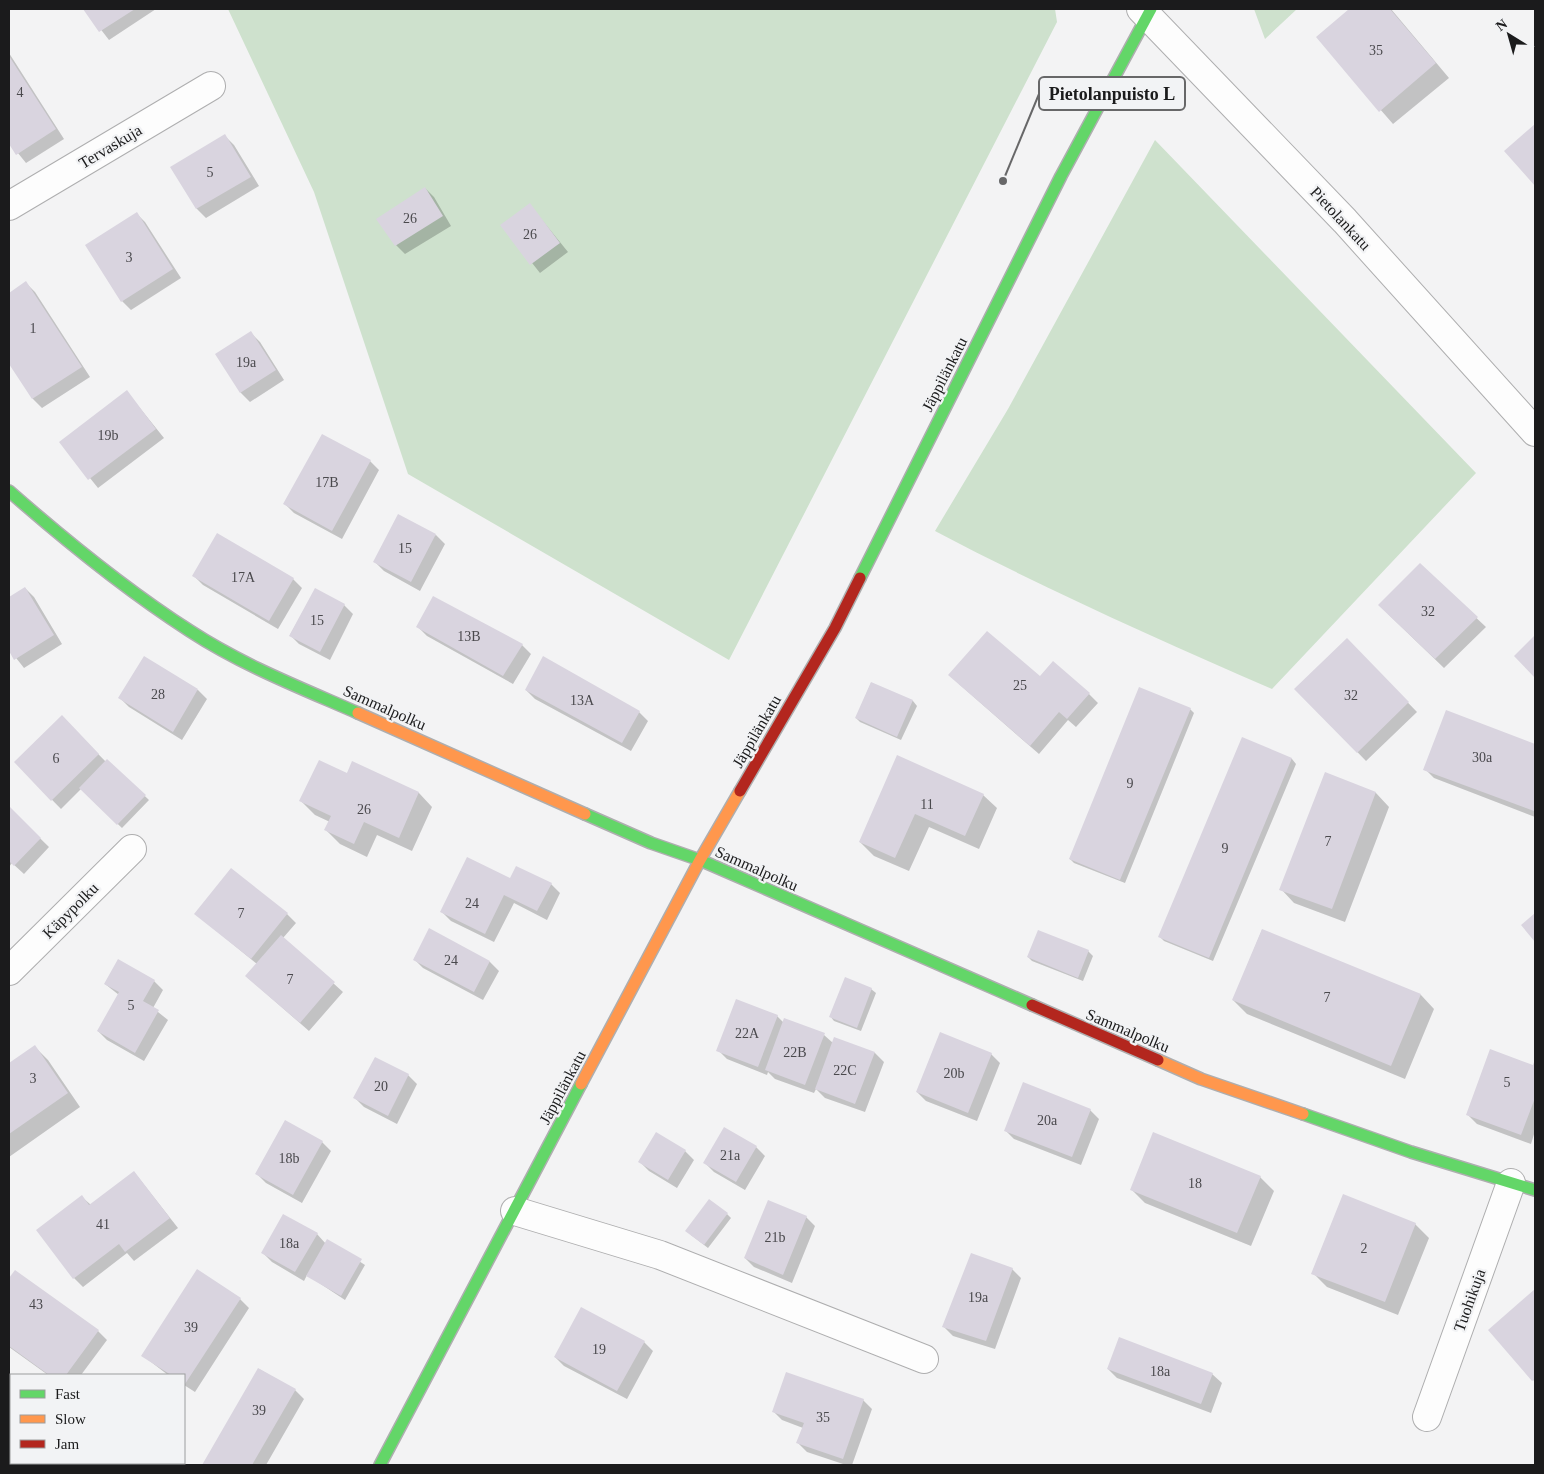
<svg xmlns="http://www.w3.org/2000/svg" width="1544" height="1474" font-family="Georgia,serif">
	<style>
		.green { fill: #cee1cd }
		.shadow { fill: #0003 }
		.building { fill: #d9d4df }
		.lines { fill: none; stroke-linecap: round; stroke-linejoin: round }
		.street-casing { stroke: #aeaeaf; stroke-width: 30 }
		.fast-casing { stroke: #aeaeaf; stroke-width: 14 }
		.slow-casing { stroke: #aeaeaf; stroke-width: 14 }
		.jam-casing { stroke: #aeaeaf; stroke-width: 14 }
		.street { stroke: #fdfdfd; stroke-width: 28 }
		.fast { stroke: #63d668; stroke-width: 11 }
		.slow { stroke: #ff974d; stroke-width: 11 }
		.jam { stroke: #b3261e; stroke-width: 11 }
		.labels { text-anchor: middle; stroke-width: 4.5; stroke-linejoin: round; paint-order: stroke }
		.number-label { font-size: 14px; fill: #4a494d }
		.street-label { font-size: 16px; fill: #1b1b1c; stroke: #f2f3f5 }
		.leader { fill: none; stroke: #676768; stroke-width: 2 }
		.callout-dot { fill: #676768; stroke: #f2f3f5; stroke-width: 2 }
		.callout { fill: #f2f3f5; stroke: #676768; stroke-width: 2 }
		.callout-label { font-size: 18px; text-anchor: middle; font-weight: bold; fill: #1b1b1c }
	</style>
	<rect width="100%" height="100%" fill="#f3f3f4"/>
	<path class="green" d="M228,9h827l2,13 -328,638 -321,-186 -94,-282z
		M1254,9h43l-32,30z
		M1155,140l321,333 -204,216c-114,-50 -227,-100 -337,-158l73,-122z"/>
	<path class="shadow" d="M85,9h71l-47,31z
		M1351,9h40l58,69 -56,46 -76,-87z
		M9,53l55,86 -38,24 -17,-21z
		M1535,125v59l-29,-33z
		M225,136l9,9 25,41 -53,32 -9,-9 -25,-42z
		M425,188l9,9 17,29 -46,28 -9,-9z
		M530,205l38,47 -28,21 -38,-48z
		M136,213l9,9 36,56 -50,32 -9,-9z
		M26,283l9,9 55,85 -48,31 -9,-9 -24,-37v-67z
		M251,333l9,9 24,38 -34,22 -9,-9 -24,-39z
		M127,392l37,46 -66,50 -37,-46z
		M370,461l9,9 -37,69 -48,-26 -9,-9z
		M436,535l9,9 -25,47 -36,-20 -9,-9z
		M1420,565l66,62 -42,41 -56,-54z
		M194,576l99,3 9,9 -24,41 -75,-44z
		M25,588l9,9 28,47 -38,24 -15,-19v-51z
		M315,590l29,15 9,9 -23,46 -31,-16 -9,-9z
		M418,627l104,18 9,9 -18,30 -86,-48z
		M1347,640l70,72 -51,49 -70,-72z
		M1040,678l49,16 9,9 -22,24 -8,-7 -29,34 -80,-70z
		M871,683l42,18 4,5 -16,34 -41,-18 -4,-4z
		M198,690l9,9 -25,41 -53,-33 -9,-9z
		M526,690l113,22 9,9 -17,30 -96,-52z
		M1190,709l4,4 -69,170 -51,-20 -4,-4z
		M1446,712l89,33v72l-101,-39 -9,-9z
		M62,717l44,45 1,-2 42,40 -27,28 -41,-39 -20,20 -46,-47z
		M1242,739l50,20 4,5 -83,197 -49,-20 -4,-4z
		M897,757l86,38 14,13 -18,41 -50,-22 -20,44 -35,-15 -14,-14z
		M353,763l66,30 13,14 -20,44 -35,-16 -10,22 -27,-13 -14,-14 4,-8 -15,-7 -14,-14 46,-27z
		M1325,774l51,19 13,14 -44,115 -51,-19 -13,-14z
		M9,808l40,39 -25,27 -12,-11 -3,4z
		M511,879l40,5 9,9 -13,27 -33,-17 -20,39 -43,-21 -9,-9z
		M196,914h91l9,9 -13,15 60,54 -34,39 -63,-55 11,-12z
		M430,930l60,32 9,9 -16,29 -60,-32 -9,-9z
		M1262,930l159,65 13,14 -29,70 -158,-65 -14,-14z
		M1088,951l5,5 -10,25 -51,-20 -4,-4z
		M154,981l9,9 -10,18 15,12 -24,41 -37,-21 -9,-9 21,-36 -14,-11z
		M871,989l5,4 -15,38 -27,-10 -4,-5z
		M777,1016l7,7 40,12 9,8 42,10 9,9 -19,50 -40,-14 -9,-9 -2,4 -39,-14 -7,-7 -1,3 -40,-16 -9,-9z
		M35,1047l13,13 32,47 -71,50v-92z
		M991,1054l9,9 -23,58 -51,-20 -9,-9z
		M1535,1062v69l-4,13 -54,-20 -9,-9 66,-48z
		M408,1075l9,9 -20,40 -33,-17 -9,-9z
		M1090,1110l9,9 -18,46 -67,-26 -9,-9z
		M322,1142l9,9 -29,52 -36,-20 -9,-9z
		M756,1147l9,9 -20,34 -31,-18 -9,-9z
		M685,1151l9,9 -17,28 -28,-17 -9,-9z
		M134,1172l44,56 -44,33 -7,-8 -44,34 -9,-9 8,-81 9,8z
		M1260,1177l14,14 -23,55 -106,-43 -14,-14z
		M727,1214l4,4 -23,30 -17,-13z
		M806,1217l9,9 -23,57 -38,-16 -9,-9z
		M1415,1224l14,14 -31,77 -71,-28 -14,-14z
		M317,1234l9,10 2,-3 37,24 -20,35 -38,-25 -3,6 -32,-19 -9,-9z
		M1012,1269l9,9 -26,71 -42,-13 -9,-9z
		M15,1272l83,59 9,9 -26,35h-33l-39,-28v-67z
		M1535,1291v91l-45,-52z
		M240,1299l9,9 -54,84 -11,-7v-10h-16l-26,-20z
		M644,1342l9,9 -26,48 -63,-33 -9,-9z
		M259,1369l36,21 9,9 -38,66h-63z
		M1108,1369l104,5 10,9 -11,30 -94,-35z
		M863,1400l9,9 -20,56h-6l-39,-13 -9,-9 5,-15 -21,-8 -9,-9z"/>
	<path class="building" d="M83,9h52l-36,23z
		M1349,9h41l46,54 -57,49 -63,-75z
		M9,56l47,73 -40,26 -7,-11z
		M1535,124v62l-31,-35z
		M225,134l26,43 -55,32 -26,-42z
		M425,187l18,29 -48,30 -19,-27z
		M530,203l30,40 -30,22 -30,-40z
		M137,212l36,57 -52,33 -36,-57z
		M26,281l56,86 -50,32 -23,-35v-71z
		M251,331l25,39 -36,23 -25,-39z
		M127,390l29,39 -68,51 -29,-38z
		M322,434l49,26 -39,71 -49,-27z
		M398,514l38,20 -25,48 -38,-20z
		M217,533l77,45 -25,43 -77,-45z
		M1420,563l58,54 -43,42 -57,-54z
		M25,587l29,48 -40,25 -5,-9v-54z
		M315,588l30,16 -25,48 -31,-16z
		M433,596l90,48 -20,32 -87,-49z
		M987,631l53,45 13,-15 37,32 -23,26 -8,-7 -29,34 -82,-71z
		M1535,635v43l-21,-22z
		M1347,638l62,64 -52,51 -63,-64z
		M144,656l54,33 -25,43 -55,-34z
		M543,656l97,55 -18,32 -97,-53z
		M871,682l42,18 -16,37 -42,-19z
		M1139,687l52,21 -71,172 -51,-21z
		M1446,710l89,34 -1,67 -111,-41z
		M62,715l37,39 -48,47 -37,-39z
		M1242,737l50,21 -83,200 -51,-21z
		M897,755l87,39 -19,42 -50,-22 -20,44 -36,-16z
		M107,759l39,36 -29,30 -38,-37z
		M319,760l28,13 5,-12 67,31 -20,46 -35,-16 -10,22 -30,-14 7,-14 -32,-15z
		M1325,772l51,20 -44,117 -53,-19z
		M9,806l32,32 -27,28 -5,-5z
		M467,857l43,21 6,-12 36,17 -15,28 -33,-16 -19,39 -45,-22z
		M231,868l57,45 -37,46 -57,-45z
		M1535,913v29l-14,-17z
		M429,928l61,33 -16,31 -61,-32z
		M1262,929l159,65 -30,72 -159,-66z
		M1038,930l51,20 -11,28 -51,-21z
		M281,935l54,47 -35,41 -55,-47z
		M118,959l37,21 -12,21 16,9 -24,43 -38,-22 22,-39 -15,-8z
		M845,977l27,11 -15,40 -28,-11z
		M736,999l42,16 -20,52 -42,-16z
		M784,1018l41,15 -20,52 -40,-15z
		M940,1032l52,21 -24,60 -52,-21z
		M834,1037l41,15 -20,52 -40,-15z
		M35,1045l33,48 -59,41v-71z
		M1490,1049l43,16 2,-6v39l-14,37 -55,-20z
		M375,1057l34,17 -21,42 -35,-18z
		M1023,1082l68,27 -19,48 -68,-26z
		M285,1120l38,21 -30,54 -38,-21z
		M724,1127l33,19 -21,36 -33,-19z
		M656,1132l30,18 -18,30 -30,-18z
		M1153,1132l108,44 -24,57 -107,-43z
		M134,1171l36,47 -45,34 -6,-8 -46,35 -37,-49 46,-35 7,10z
		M1343,1194l73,29 -31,79 -74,-28z
		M709,1199l19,14 -24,32 -19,-14z
		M768,1200l39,16 -24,59 -39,-17z
		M283,1214l35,19 -23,39 -34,-19z
		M327,1239l35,20 -21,37 -35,-20z
		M971,1253l42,15 -27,73 -44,-14z
		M197,1269l44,29 -56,86 -1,-9h-13l-30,-19z
		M15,1270l84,60 -33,45h-17l-40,-29v-68z
		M1535,1289v90l-3,2 -44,-51z
		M581,1307l64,34 -28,50 -63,-34z
		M1119,1337l94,36 -12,31 -94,-35z
		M258,1368l38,21 -44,76h-50z
		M786,1372l78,27 -21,60 -47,-16 8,-20 -32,-11z"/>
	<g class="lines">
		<defs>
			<path id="street" d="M1141,9l204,212 190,211
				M9,206l202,-120
				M9,971l123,-122
				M515,1211l145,44 264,104
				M1427,1417l84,-234
				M9,1423l2,1
				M73,1463l4,2"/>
			<path id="fast" d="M9,491c57,50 117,99 181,140 52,34 111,57 168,82
				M860,578l201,-402 90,-167
				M585,814l66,29 49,17 332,145
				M1303,1114l108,38 124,38
				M380,1465l201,-381"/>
			<path id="slow" d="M358,713l227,101
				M1158,1060l43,19 102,35
				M581,1084l119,-224 40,-69"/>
			<path id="jam" d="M740,791l95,-163 25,-50
				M1032,1005l126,55"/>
		</defs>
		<use href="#street" class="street-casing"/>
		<use href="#fast" class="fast-casing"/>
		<use href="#slow" class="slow-casing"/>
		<use href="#jam" class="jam-casing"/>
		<use href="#street" class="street"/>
		<use href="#fast" class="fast"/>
		<use href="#slow" class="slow"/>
		<use href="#jam" class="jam"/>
	</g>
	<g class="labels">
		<g class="number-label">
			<text x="1376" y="55">35</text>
			<text x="20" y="97">4</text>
			<text x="210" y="177">5</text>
			<text x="410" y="223">26</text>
			<text x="530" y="239">26</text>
			<text x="129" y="262">3</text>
			<text x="33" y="333">1</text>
			<text x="246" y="367">19a</text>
			<text x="108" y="440">19b</text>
			<text x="327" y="487">17B</text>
			<text x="405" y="553">15</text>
			<text x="243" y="582">17A</text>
			<text x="1428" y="616">32</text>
			<text x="317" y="625">15</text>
			<text x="469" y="641">13B</text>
			<text x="1020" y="690">25</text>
			<text x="158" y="699">28</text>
			<text x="1351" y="700">32</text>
			<text x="582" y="705">13A</text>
			<text x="1482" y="762">30a</text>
			<text x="56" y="763">6</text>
			<text x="1130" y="788">9</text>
			<text x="927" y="809">11</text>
			<text x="364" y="814">26</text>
			<text x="1328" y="846">7</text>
			<text x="1225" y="853">9</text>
			<text x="472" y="908">24</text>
			<text x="241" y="918">7</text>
			<text x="451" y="965">24</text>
			<text x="290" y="984">7</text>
			<text x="1327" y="1002">7</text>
			<text x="131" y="1010">5</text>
			<text x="747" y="1038">22A</text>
			<text x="795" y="1057">22B</text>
			<text x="845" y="1075">22C</text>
			<text x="954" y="1078">20b</text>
			<text x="33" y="1083">3</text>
			<text x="1507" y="1087">5</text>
			<text x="381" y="1091">20</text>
			<text x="1047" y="1125">20a</text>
			<text x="730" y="1160">21a</text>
			<text x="289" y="1163">18b</text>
			<text x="1195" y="1188">18</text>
			<text x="103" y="1229">41</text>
			<text x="775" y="1242">21b</text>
			<text x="289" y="1248">18a</text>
			<text x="1364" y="1253">2</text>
			<text x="978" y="1302">19a</text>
			<text x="36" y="1309">43</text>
			<text x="191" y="1332">39</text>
			<text x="599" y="1354">19</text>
			<text x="1160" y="1376">18a</text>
			<text x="259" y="1415">39</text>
			<text x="823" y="1422">35</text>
		</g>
		<g class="street-label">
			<text transform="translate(110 146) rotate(-31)" y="6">Tervaskuja</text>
			<text transform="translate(1341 218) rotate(47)" y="6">Pietolankatu</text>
			<text transform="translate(944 374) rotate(-63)" y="6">Jäppilänkatu</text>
			<text transform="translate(385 707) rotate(24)" y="6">Sammalpolku</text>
			<text transform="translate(756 731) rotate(-60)" y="6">Jäppilänkatu</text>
			<text transform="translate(757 868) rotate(24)" y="6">Sammalpolku</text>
			<text transform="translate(70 910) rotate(-45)" y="6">Käpypolku</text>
			<text transform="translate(1128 1030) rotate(23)" y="6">Sammalpolku</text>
			<text transform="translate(562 1087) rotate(-62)" y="6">Jäppilänkatu</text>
			<text transform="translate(1469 1300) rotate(-70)" y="6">Tuohikuja</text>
		</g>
	</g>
	<path class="leader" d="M1003 181L1039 94"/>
	<circle class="callout-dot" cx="1003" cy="181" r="5"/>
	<rect class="callout" x="1039" y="77" width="146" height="33" rx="5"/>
	<g class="callout-label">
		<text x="1112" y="100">Pietolanpuisto L</text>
	</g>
	<rect width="1544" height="1474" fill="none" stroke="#1b1b1c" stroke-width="20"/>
	<rect x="10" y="1374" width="175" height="90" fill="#f2f3f5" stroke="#9c9d9e"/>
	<rect x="20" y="1390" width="25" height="8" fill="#63d668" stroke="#9c9d9e"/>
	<text x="55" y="1399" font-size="15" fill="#1b1b1c">Fast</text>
	<rect x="20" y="1415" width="25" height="8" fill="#ff974d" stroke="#9c9d9e"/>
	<text x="55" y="1424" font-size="15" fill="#1b1b1c">Slow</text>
	<rect x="20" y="1440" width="25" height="8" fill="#b3261e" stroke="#9c9d9e"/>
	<text x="55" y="1449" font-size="15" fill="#1b1b1c">Jam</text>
	<g transform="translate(1509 35) rotate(323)" stroke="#f2f3f5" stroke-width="4" paint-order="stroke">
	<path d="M0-4L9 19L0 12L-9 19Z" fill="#1b1b1c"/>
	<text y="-8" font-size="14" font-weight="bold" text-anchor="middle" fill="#1b1b1c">N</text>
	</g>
</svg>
